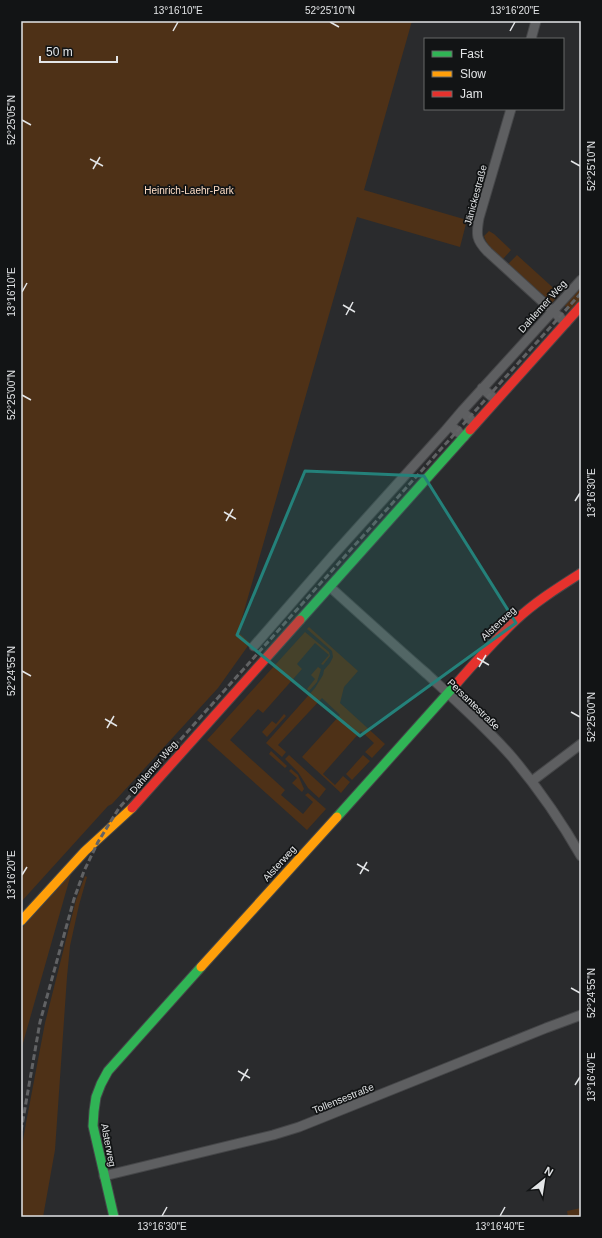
<svg xmlns="http://www.w3.org/2000/svg" width="602" height="1238" font-family="Arial,sans-serif">
	<style>
		.green { fill: #4e3117 }
		.lines { fill: none; stroke-linecap: round; stroke-linejoin: round }
		.street-casing { stroke: #454648; stroke-width: 11 }
		.fast-casing { stroke: #454648; stroke-width: 11 }
		.slow-casing { stroke: #454648; stroke-width: 11 }
		.jam-casing { stroke: #454648; stroke-width: 11 }
		.street { stroke: #5e5f61; stroke-width: 9 }
		.fast { stroke: #30b455; stroke-width: 9 }
		.slow { stroke: #ff9f0a; stroke-width: 9 }
		.jam { stroke: #e5322d; stroke-width: 9 }
		.rail { stroke: #616264; stroke-width: 3; stroke-dasharray: 6 3; stroke-linecap: butt }
		.marked { fill: #24817a; fill-opacity: 0.2; stroke: #24817a; stroke-width: 3; stroke-linejoin: round }
		.ticks { fill: none; stroke: #e3e5e7; stroke-width: 1.5 }
		.labels { text-anchor: middle; stroke-width: 3.5; stroke-linejoin: round; paint-order: stroke }
		.park-label { font-size: 10px; fill: #feddc5; stroke: #121415 }
		.street-label { font-size: 10px; fill: #e3e5e7; stroke: #121415 }
		.neatline { fill: none; stroke: #e3e5e7; stroke-width: 1.5 }
		.ticks-label { font-size: 10px; text-anchor: middle; fill: #e3e5e7 }
	</style>
	<rect width="100%" height="100%" fill="#2a2b2d"/>
	<path class="green" d="M21,21h391l-48,169 103,30 -7,27 -103,-30 -119,415 12,11 -32,45 -106,116 -4,2 -87,96z
		M489,231l5,3 17,16 -8,9c-8,-7 -16,-13 -19,-23z
		M517,255l43,39 -8,9 -44,-39z
		M581,283v16l-10,12 -7,-6 3,-3 -1,-2z
		M309,627l49,44 -14,16 -4,16 45,41 -13,14 -7,-6 9,-9 -13,-12 -38,43 12,11 8,-9 7,6 -9,11 -39,-36 38,-42 -18,-17 -44,47 8,7 -4,5 -16,-14 49,-55 8,-13 1,-5 6,-7 3,-6 -1,-6 -25,-22z
		M305,632l24,20 1,4 -7,9 -2,-1 8,-9 -14,-12 -18,21 5,5 -39,44 -5,-4 -28,31 55,50 -4,5 22,19 10,-12 -8,-7 3,-2 18,16 -19,21 -100,-90z
		M318,667l3,2 -4,13 -8,9 -2,-2 8,-10 -4,-4z
		M284,714l2,2 -19,21 -5,-5 10,-11 4,3z
		M271,751l16,15 -2,2 -16,-14z
		M289,755l37,34 -7,9 -11,-10 -10,-16 -13,-13z
		M363,755l7,6 -18,19 -6,-6z
		M291,769l7,6 6,14 -2,3 -10,-9 5,-5 -8,-7z
		M71,874l-50,176v-121z
		M85,876l2,1 -8,28 -9,41 -3,31 -12,173 -12,67h-22v-65l5,-29 19,-100 31,-123z
		M581,1208v9h-13l-1,-6z"/>
	<g class="lines">
		<defs>
			<path id="street" d="M531,39l5,-18
				M511,109l-32,109c-3,17 -3,22 9,34l78,71
				M482,388l14,12
				M462,411l13,13
				M450,425l14,12
				M330,587c32,29 64,58 97,87 29,27 59,53 85,83 26,31 49,64 69,99
				M254,646l81,-93 110,-122 17,-20 119,-131
				M532,781l49,-37
				M104,1176l169,-41 26,-8 247,-99 35,-13"/>
			<path id="fast" d="M300,620l170,-190
				M337,817l120,-134
				M114,1217l-21,-91 1,-15 2,-14 5,-13 7,-13 93,-104"/>
			<path id="slow" d="M21,921l64,-70 47,-43
				M201,967l136,-150"/>
			<path id="jam" d="M470,430l111,-124
				M457,683c19,-22 38,-43 59,-63 19,-18 43,-33 65,-47
				M132,808l168,-188"/>
		</defs>
		<use href="#street" class="street-casing"/>
		<use href="#fast" class="fast-casing"/>
		<use href="#slow" class="slow-casing"/>
		<use href="#jam" class="jam-casing"/>
		<use href="#street" class="street"/>
		<use href="#fast" class="fast"/>
		<use href="#slow" class="slow"/>
		<use href="#jam" class="jam"/>
		<path class="rail" d="M21,1131l19,-109 34,-123 10,-28 14,-29 21,-34 462,-515"/>
	</g>
	<path class="marked" d="M305,471l119,5 92,147 -156,113 -123,-101z"/>
	<path class="ticks" d="M330,22l9,5M173,31l5,-9M510,31l5,-9M22,120l9,5M90,159l13,7M571,161l9,5M93,169l7,-12M22,292l5,-9M343,305l12,7M346,315l7,-13M22,395l9,5M575,501l5,-8M224,512l12,7M226,521l7,-12M477,658l12,7M479,667l7,-12M22,671l9,5M571,712l9,5M105,719l12,7M107,728l7,-12M357,864l12,7M360,874l7,-12M22,875l5,-8M571,988l9,5M238,1071l12,7M241,1081l7,-12M575,1085l5,-8M162,1216l5,-9M500,1216l5,-9"/>
	<g class="labels">
		<g class="park-label">
			<text x="189" y="194">Heinrich-Laehr-Park</text>
		</g>
		<g class="street-label">
			<text transform="translate(475 195) rotate(-75)" y="4">Jänickestraße</text>
			<text transform="translate(542 306) rotate(-48)" y="4">Dahlemer Weg</text>
			<text transform="translate(498 623) rotate(-43)" y="4">Alsterweg</text>
			<text transform="translate(474 704) rotate(44)" y="4">Persantestraße</text>
			<text transform="translate(153 767) rotate(-49)" y="4">Dahlemer Weg</text>
			<text transform="translate(279 863) rotate(-48)" y="4">Alsterweg</text>
			<text transform="translate(343 1098) rotate(-22)" y="4">Tollensestraße</text>
			<text transform="translate(109 1145) rotate(79)" y="4">Alsterweg</text>
		</g>
	</g>
	<rect width="602" height="1238" fill="none" stroke="#121415" stroke-width="44"/>
	<rect x="424" y="38" width="140" height="72" fill="#121415" stroke="#666869"/>
	<rect x="432" y="51" width="20" height="6" fill="#30b455" stroke="#666869"/>
	<text x="460" y="58" font-size="12" fill="#e3e5e7">Fast</text>
	<rect x="432" y="71" width="20" height="6" fill="#ff9f0a" stroke="#666869"/>
	<text x="460" y="78" font-size="12" fill="#e3e5e7">Slow</text>
	<rect x="432" y="91" width="20" height="6" fill="#e5322d" stroke="#666869"/>
	<text x="460" y="98" font-size="12" fill="#e3e5e7">Jam</text>
	<g transform="translate(544 1180) rotate(30)" stroke="#121415" stroke-width="3" paint-order="stroke">
	<path d="M0-3L7 15L0 10L-7 15Z" fill="#e3e5e7"/>
	<text y="-6" font-size="11" font-weight="bold" text-anchor="middle" fill="#e3e5e7">N</text>
	</g>
	<path d="M40 56v6h77v-6" fill="none" stroke="#e3e5e7" stroke-width="2"/>
	<text x="46" y="56" font-size="12" fill="#e3e5e7" stroke="#121415" stroke-width="3" paint-order="stroke">50 m</text>
	<rect x="22" y="22" width="558" height="1194" class="neatline"/>
	<g class="ticks-label">
		<text x="178" y="14">13°16'10"E</text>
		<text x="330" y="14">52°25'10"N</text>
		<text x="515" y="14">13°16'20"E</text>
		<text transform="translate(11 120) rotate(-90)" y="4">52°25'05"N</text>
		<text transform="translate(591 166) rotate(-90)" y="4">52°25'10"N</text>
		<text transform="translate(11 292) rotate(-90)" y="4">13°16'10"E</text>
		<text transform="translate(11 395) rotate(-90)" y="4">52°25'00"N</text>
		<text transform="translate(591 493) rotate(-90)" y="4">13°16'30"E</text>
		<text transform="translate(11 671) rotate(-90)" y="4">52°24'55"N</text>
		<text transform="translate(591 717) rotate(-90)" y="4">52°25'00"N</text>
		<text transform="translate(11 875) rotate(-90)" y="4">13°16'20"E</text>
		<text transform="translate(591 993) rotate(-90)" y="4">52°24'55"N</text>
		<text transform="translate(591 1077) rotate(-90)" y="4">13°16'40"E</text>
		<text x="162" y="1230">13°16'30"E</text>
		<text x="500" y="1230">13°16'40"E</text>
	</g>
</svg>
